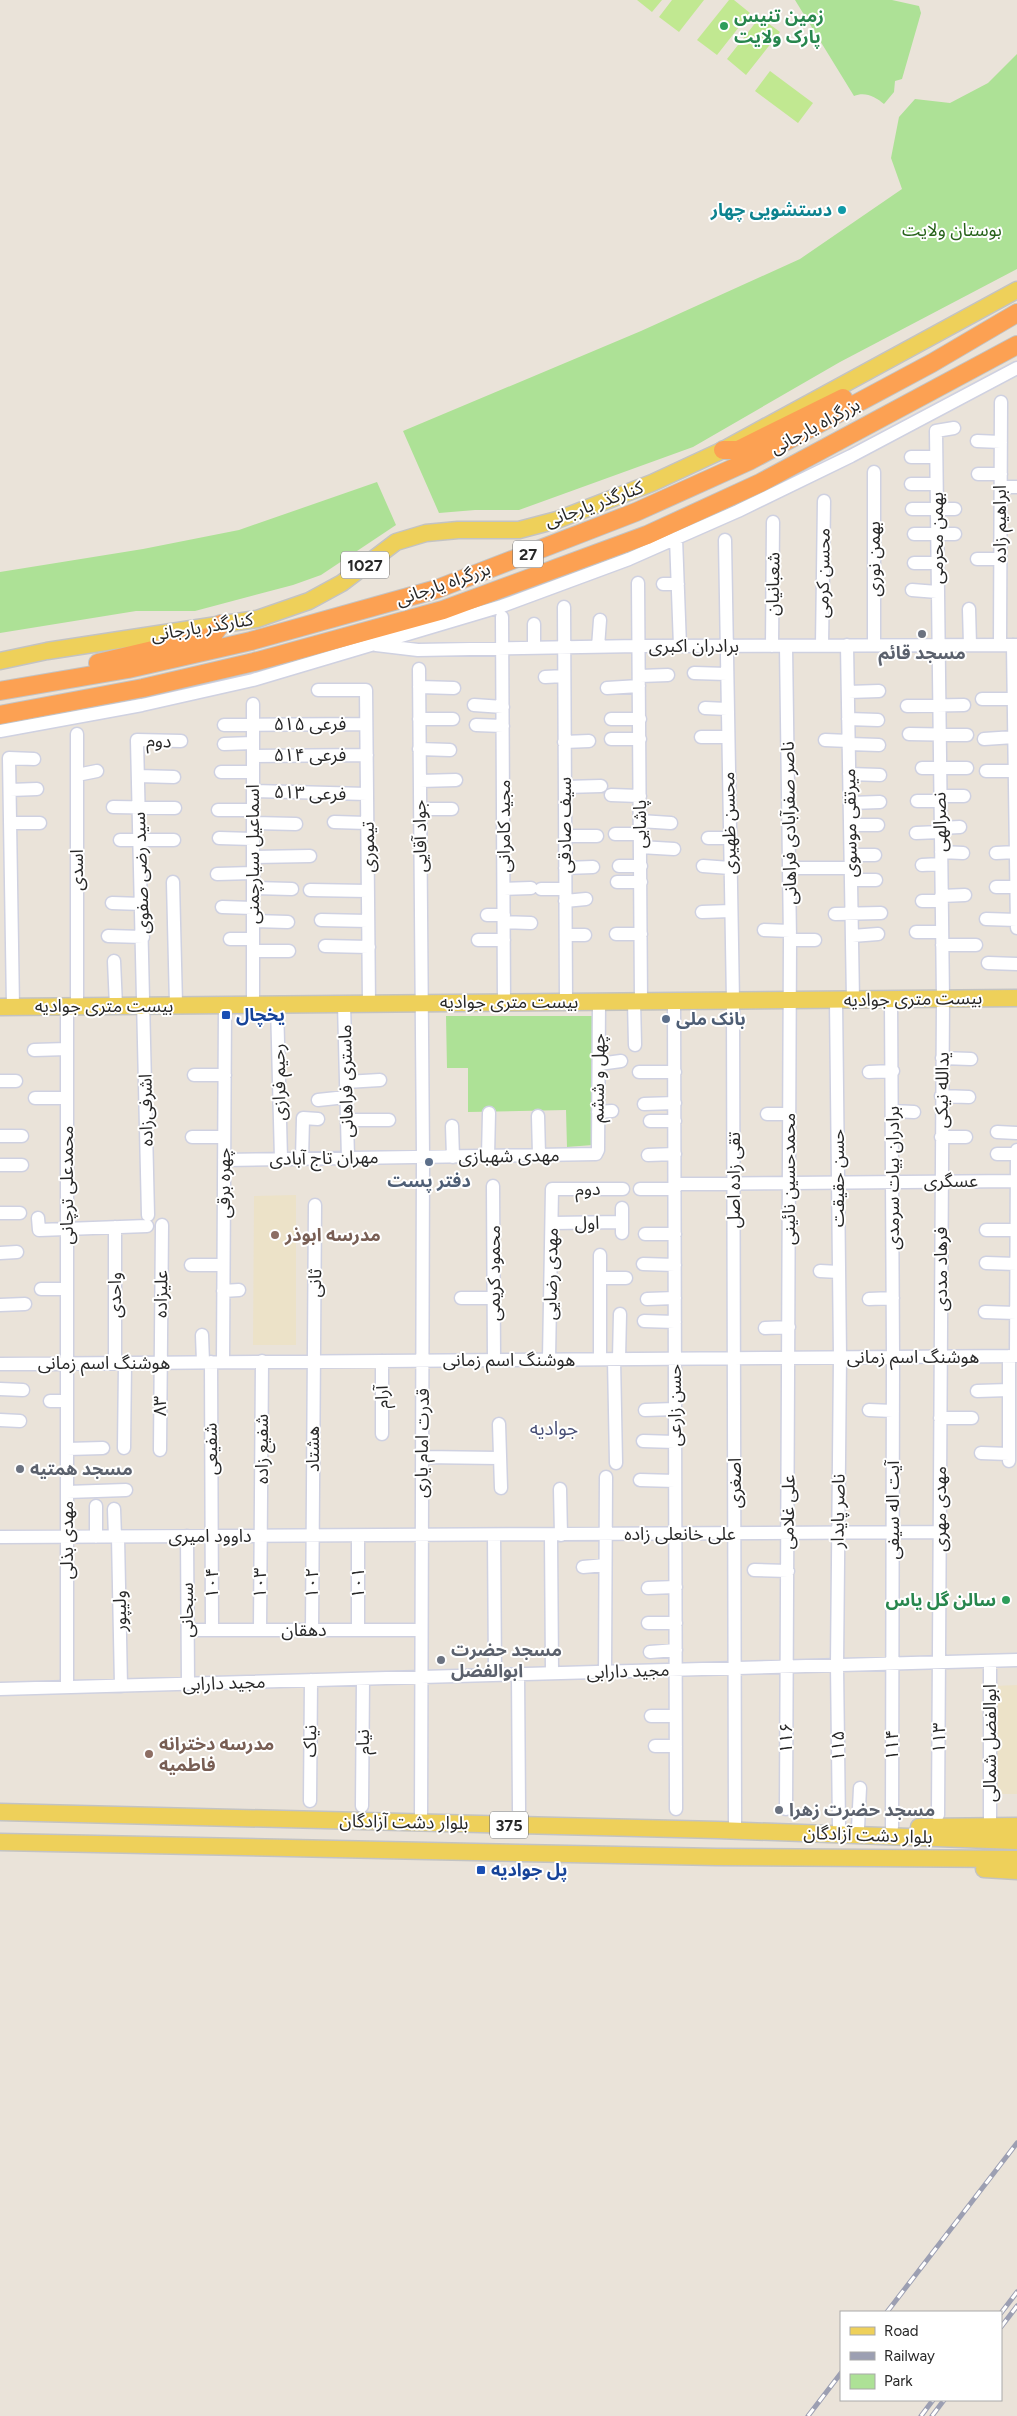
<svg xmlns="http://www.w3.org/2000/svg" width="1017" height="2416" font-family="Figtree,'Noto Sans Arabic',sans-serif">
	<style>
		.education { fill: #ece2c8 }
		.green { fill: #ade196 }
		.pitch { fill: #c1e891 }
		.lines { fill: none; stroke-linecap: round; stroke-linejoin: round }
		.minor-casing { stroke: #cfd1e1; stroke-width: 15 }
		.major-casing { stroke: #c3c3c3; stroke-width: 19 }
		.highway-casing { stroke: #c3c3c3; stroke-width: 20 }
		.minor { stroke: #fff; stroke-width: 12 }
		.major { stroke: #eed05a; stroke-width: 16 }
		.highway { stroke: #fca153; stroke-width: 18 }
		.rail-casing { stroke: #9c9fb2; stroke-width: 5 }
		.rail { stroke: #fff; stroke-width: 3; stroke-dasharray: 9; stroke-linecap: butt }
		.leisure-dot { fill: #2e9e5b; stroke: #fff; stroke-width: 2 }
		.culture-dot { fill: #0f9aa8; stroke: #fff; stroke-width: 2 }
		.worship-dot { fill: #6b7280; stroke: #fff; stroke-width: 2 }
		.transit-dot { fill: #1a4fb4; stroke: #fff; stroke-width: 2 }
		.service-dot { fill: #5c6f8a; stroke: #fff; stroke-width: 2 }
		.education-dot { fill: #8d6e63; stroke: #fff; stroke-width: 2 }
		.labels { text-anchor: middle; stroke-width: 4; stroke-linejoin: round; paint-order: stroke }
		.shield { fill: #fff; stroke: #686868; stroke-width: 1 }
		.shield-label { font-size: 16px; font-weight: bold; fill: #282828 }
		.leisure-label { font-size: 18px; font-weight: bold; fill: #27864d; stroke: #fff; text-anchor: start }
		.culture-label { font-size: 18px; font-weight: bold; fill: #0d838f; stroke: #fff; text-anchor: end }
		.park-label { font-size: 18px; fill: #27621a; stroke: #fff }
		.street-label { font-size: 18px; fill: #282828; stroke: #fff }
		.worship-label { font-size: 18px; font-weight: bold; fill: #5b616d; stroke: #fff; text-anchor: start }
		.transit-label { font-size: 18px; font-weight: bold; fill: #164399; stroke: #fff; text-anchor: start }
		.service-label { font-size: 18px; font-weight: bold; fill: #4e5e75; stroke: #fff; text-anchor: start }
		.education-label { font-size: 18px; font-weight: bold; fill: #785e54; stroke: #fff; text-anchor: start }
		.neighbourhood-label { font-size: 19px; fill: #495077; stroke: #fff }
	</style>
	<rect width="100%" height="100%" fill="#eae3d9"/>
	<path class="education" d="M296,1195v150h-43l1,-149z
		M1017,1685v109h-22l-1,-108z"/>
	<path class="green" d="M795,0h97l27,6 2,7 -19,66 -7,2 -1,11 -10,12c-8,-7 -19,-13 -30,-8z
		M1017,54v215l-177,93 -147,85 -174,63h-44l-36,3 -36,-82 238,-100 159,-72 102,-70 -11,-31 8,-41 16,-18 35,4 38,-20z
		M377,482l19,43 -75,50 -28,10 -98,26h-59l-136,22v-61l143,-23 96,-19z
		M446,1016h149l-2,129 -26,2 -1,-37 -98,2v-44h-21z"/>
	<path class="pitch" d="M637,0h25l-10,12z
		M672,0h32l-25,32 -20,-15z
		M729,0h5l16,13 -33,42 -20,-15z
		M760,17l20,15 -34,43 -19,-16z
		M770,71l43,32 -15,20 -43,-32z"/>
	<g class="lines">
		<defs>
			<path id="minor" d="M977,441l24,1
				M911,457h25
				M874,472v173
				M978,474h23
				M911,484h25
				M1000,487h17
				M912,509h43
				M914,534h41
				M676,538l4,108
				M725,540l8,461 2,828
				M977,559h23
				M914,563h23
				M638,583l3,418
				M663,584h15
				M912,590l25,2
				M564,607l2,395
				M969,609l1,36
				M502,617l2,386
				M376,645l42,5 221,-4 378,-1
				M822,645l2,-144
				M847,645l6,355
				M1000,645l1,-243
				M1013,645l4,283
				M772,646l1,-124
				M598,647l2,-27
				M534,648v-24
				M419,669l4,488 -2,666
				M694,673l33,1
				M640,676l28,-1
				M545,677l19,-1
				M419,687l35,1
				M607,688l32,-2
				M318,690h48l3,314
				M848,692l31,-1
				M982,699h35
				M474,705l29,2
				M907,706l57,-1
				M705,708l22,1
				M419,719h34
				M611,719h29
				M848,719l30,1
				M224,725l142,-1
				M476,725l27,1
				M0,731l142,-26 111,-25 249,-74 127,-47 109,-48 113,-55 166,-88
				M77,734v272
				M909,734l58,1
				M701,737h27
				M611,739h29
				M984,739l30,-2
				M825,740l24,1
				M564,742l25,-1
				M224,744l29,-1
				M849,744l30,1
				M419,749l31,1
				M253,756l114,-1
				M922,768h45
				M986,771h29
				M221,772h32
				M849,774l31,1
				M77,775l20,-4
				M138,776l36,1
				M420,781l36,-1
				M565,787l36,-1
				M10,790l27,-1
				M253,791l114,3
				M611,795l29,1
				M940,796h24
				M917,801h23
				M850,803l30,-1
				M113,807l62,1
				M420,809h32
				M218,810h35
				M640,821l31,2
				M334,822l33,1
				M10,823h30
				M253,823l43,1
				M850,825h28
				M940,828l20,-1
				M916,833l24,-1
				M615,834h25
				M565,836h32
				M219,838l34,1
				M708,838h22
				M120,840h54
				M640,847l34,2
				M941,852l22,1
				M996,853l20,-1
				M851,855h24
				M253,857l57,-1
				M922,865l19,-1
				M619,866h22
				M703,866l27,2
				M565,868l28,-1
				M790,868h61
				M217,874l36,-1
				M851,880h25
				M173,882l3,123
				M617,882h24
				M996,887h20
				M253,888l39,1
				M504,889l27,-1
				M541,889h24
				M310,890l58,1
				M941,896l24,-1
				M565,901l21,-2
				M922,901h19
				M112,903l30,1
				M222,907l31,1
				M702,912l29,-1
				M835,914l46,-1
				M487,915h17
				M986,919l31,1
				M321,920l47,1
				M253,921l35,1
				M504,922l27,1
				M764,930l26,1
				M916,932h26
				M616,934h25
				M566,935h19
				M108,936l35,1
				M852,936l26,-2
				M230,939h23
				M478,940h26
				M790,940h25
				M942,945h34
				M325,946l44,1
				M253,951h36
				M114,961l2,45
				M988,963l29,1
				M891,999l2,358 -1,470
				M836,1000l4,357 -3,308 2,163
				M634,1001l1,44
				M674,1001l2,808
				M277,1004l4,155
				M344,1004l4,154
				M253,1005v-301
				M13,1007l-4,-249 25,1
				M34,1050l33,-1
				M942,1058l29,1
				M599,1064l22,-3
				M639,1072h36
				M869,1072l24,-1
				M194,1075h31
				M0,1081h16
				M346,1082l34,-2
				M941,1096l28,1
				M35,1098h32
				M318,1100l28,-3
				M644,1104l31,-1
				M893,1111l21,1
				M598,1112l14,-1
				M767,1114h22
				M538,1116l1,39
				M347,1120h42
				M650,1121h25
				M452,1126l1,31
				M997,1132l20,1
				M0,1136h22
				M192,1137h32
				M941,1137h25
				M997,1154h20
				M648,1155l27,-1
				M488,1156l1,-43
				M302,1159l1,-41 15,1
				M224,1160l372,-6 2,-4 1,-148
				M0,1165h22
				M675,1184l342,-3
				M493,1186l1,174
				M640,1189h35
				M0,1213h20
				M148,1215l-11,-475 44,1
				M38,1218l1,12 108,-4
				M552,1223l70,-1
				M115,1227v136
				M986,1230h31
				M622,1233v-25
				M645,1234h30
				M0,1253l17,-1
				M986,1263l30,1
				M643,1264l32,1
				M191,1265h32
				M820,1271l19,1
				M600,1278h26
				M41,1289h26
				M223,1291l16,-1
				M461,1298h33
				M647,1299l28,-1
				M869,1299l24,-1
				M0,1305l25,-1
				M985,1312l31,1
				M644,1321l31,1
				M765,1328l24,-1
				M202,1335l1,27
				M1009,1356v105
				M1016,1356l1,-206
				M549,1359l3,-170h71
				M600,1359v-104
				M614,1359l2,104
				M619,1359l1,-45
				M382,1361v73
				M211,1362l1,268
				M223,1362l2,-357
				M0,1364l1017,-8
				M0,1389l23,1
				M977,1391l32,-1
				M50,1401h17
				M645,1410l30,-1
				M869,1410l24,1
				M940,1418h32
				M0,1420l20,1
				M499,1424l2,64
				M643,1441l32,1
				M124,1448l1,-85
				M67,1449l36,-1
				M160,1450l2,-225
				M981,1453l28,1
				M422,1457l77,1
				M640,1480l35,1
				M560,1489l1,46
				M67,1492l59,-2
				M96,1506v31
				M114,1509l1,28
				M494,1535l1,140
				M551,1535l1,138
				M187,1536l1,148
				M0,1537l940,-5
				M118,1537l3,149
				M583,1567l22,-2
				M754,1570l34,1
				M648,1588l28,-1
				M648,1623h28
				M188,1630h233
				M260,1630l2,-269
				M312,1630l3,-425
				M358,1630v-94
				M650,1652l26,-2
				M990,1661v165
				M605,1672l1,-195
				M518,1674l1,136
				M67,1687v-681
				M0,1689l1017,-29
				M651,1716h24
				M655,1746h21
				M310,1801l1,-121
				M362,1806l1,-127
				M786,1809l4,-869 -4,-294
				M938,1815l5,-816 -7,-568 18,-3
				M858,1828l2,-40"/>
			<path id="major" d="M0,661l47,-10 210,-32 52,-18 33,-18 54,-41 30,-9 32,-3h61l38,-10 95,-37 71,-33 294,-160
				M0,1007l1017,-9
				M0,1812l718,18 299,11
				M919,1827l98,-1
				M0,1842l717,15 300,2
				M984,1869l33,2"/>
			<path id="highway" d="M723,450h15l105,-52
				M98,663l114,-27 9,-12
				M0,691l128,-22 123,-28 186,-52 199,-77 113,-51 183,-98 85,-50
				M0,715l143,-27 111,-26 189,-52 204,-75 113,-52 257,-138"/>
		</defs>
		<use href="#minor" class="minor-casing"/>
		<use href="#major" class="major-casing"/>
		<use href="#highway" class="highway-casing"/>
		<use href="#minor" class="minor"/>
		<use href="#major" class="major"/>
		<use href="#highway" class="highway"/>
		<defs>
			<path id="rail" d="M887,2312l130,-169
				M1001,2313l16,-21
				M1001,2327l16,-21
				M808,2416l33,-43
				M921,2416l12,-16
				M932,2416l12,-16"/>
		</defs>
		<use href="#rail" class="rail-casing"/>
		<use href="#rail" class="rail"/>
	</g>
	<g class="leisure-dot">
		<circle cx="724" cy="26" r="5"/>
		<circle cx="1006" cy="1600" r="5"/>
	</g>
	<circle class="culture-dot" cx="842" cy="210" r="5"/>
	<g class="worship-dot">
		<circle cx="922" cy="634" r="5"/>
		<circle cx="20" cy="1469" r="5"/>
		<circle cx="441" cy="1660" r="5"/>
		<circle cx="779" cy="1810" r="5"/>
	</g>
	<g class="transit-dot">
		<rect x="221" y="1010" width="10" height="10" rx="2.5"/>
		<rect x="476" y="1865" width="10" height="10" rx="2.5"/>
	</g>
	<g class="service-dot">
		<circle cx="666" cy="1019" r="5"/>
		<circle cx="429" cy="1162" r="5"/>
	</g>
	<g class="education-dot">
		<circle cx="275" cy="1235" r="5"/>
		<circle cx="149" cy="1754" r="5"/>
	</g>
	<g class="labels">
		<g class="shield">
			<rect x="513" y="540.5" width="30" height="27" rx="4"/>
			<rect x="341" y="551.5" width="48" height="27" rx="4"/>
			<rect x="490" y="1811.5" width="38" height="27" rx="4"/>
		</g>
		<g class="shield-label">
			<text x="528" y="560">27</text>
			<text x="365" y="571">1027</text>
			<text x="509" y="1831">375</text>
		</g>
		<g class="leisure-label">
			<text x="734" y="22">زمین تنیس<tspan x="734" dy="21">پارک ولایت</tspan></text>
			<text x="996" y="1606" text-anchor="end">سالن گل یاس</text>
		</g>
		<g class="culture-label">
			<text x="832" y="216">دستشویی چهار</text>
		</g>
		<g class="park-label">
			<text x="952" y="236">بوستان ولایت</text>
		</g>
		<g class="street-label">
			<text transform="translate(815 426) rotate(-28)" y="6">بزرگراه یارجانی</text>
			<text transform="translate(594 504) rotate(-20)" y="6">کنارگذر یارجانی</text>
			<text transform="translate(1000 524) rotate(-90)" y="6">ابراهیم زاده</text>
			<text transform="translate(937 538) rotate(-90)" y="6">بهمن محرمی</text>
			<text transform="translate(874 559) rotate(-90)" y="6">بهمن نوری</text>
			<text transform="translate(823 573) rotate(-89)" y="6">محسن کرمی</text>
			<text transform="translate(443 584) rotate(-19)" y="6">بزرگراه یارجانی</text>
			<text transform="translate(773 584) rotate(-89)" y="6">شعبانیان</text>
			<text transform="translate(202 627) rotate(-9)" y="6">کنارگذر یارجانی</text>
			<text x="694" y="652">برادران اکبری</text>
			<text x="310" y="730">فرعی ۵۱۵</text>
			<text transform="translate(159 741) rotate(2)" y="6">دوم</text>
			<text x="310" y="761">فرعی ۵۱۴</text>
			<text transform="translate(310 793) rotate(2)" y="6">فرعی ۵۱۳</text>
			<text transform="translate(940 822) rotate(-91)" y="6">نصرالهی</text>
			<text transform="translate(729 823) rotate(-91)" y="6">محسن ظهیری</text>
			<text transform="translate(789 823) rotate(-91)" y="6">ناصر صفرآبادی فراهانی</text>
			<text transform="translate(850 823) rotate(-91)" y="6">میرتقی موسوی</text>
			<text transform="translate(640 824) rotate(-90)" y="6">پاشایی</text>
			<text transform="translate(565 825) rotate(-90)" y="6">سیف صادقی</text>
			<text transform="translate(504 826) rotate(-90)" y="6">مجید کامرانی</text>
			<text transform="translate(420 836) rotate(-91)" y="6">جواد آقایی</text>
			<text transform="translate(368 847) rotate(-91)" y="6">تیموری</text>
			<text transform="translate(253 854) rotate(-90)" y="6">اسماعیل سیارچمنی</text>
			<text transform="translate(77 870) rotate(-90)" y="6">اسدی</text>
			<text transform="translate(141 873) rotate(-92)" y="6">سید رضی صفوی</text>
			<text transform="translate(913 999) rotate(-1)" y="6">بیست متری جوادیه</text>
			<text x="509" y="1008">بیست متری جوادیه</text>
			<text x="104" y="1012">بیست متری جوادیه</text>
			<text transform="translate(598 1078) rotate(-89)" y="6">چهل و ششم</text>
			<text transform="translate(346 1081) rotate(-91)" y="6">ماستری فراهانی</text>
			<text transform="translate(279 1082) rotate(-91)" y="6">رحیم فرازی</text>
			<text transform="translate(942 1090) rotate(-89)" y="6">یدالله نیکی</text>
			<text transform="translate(146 1110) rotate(-91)" y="6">اشرفی‌زاده</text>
			<text transform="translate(509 1156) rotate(-1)" y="6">مهدی شهبازی</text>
			<text transform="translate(324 1158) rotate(-1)" y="6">مهران تاج آبادی</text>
			<text transform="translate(838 1178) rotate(-90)" y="6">حسن حقیقت</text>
			<text transform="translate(893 1178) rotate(-90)" y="6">برادران بیات سرمدی</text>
			<text transform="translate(789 1179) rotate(-90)" y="6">محمدحسین نائینی</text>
			<text transform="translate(734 1180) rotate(-90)" y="6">تقی زاده اصل</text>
			<text x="951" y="1187">عسگری</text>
			<text transform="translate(224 1183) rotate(-90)" y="6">چهره برقی</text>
			<text transform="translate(67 1185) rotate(-90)" y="6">محمدعلی ترچانی</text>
			<text x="588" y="1195">دوم</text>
			<text transform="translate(587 1223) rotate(-1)" y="6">اول</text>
			<text transform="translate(941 1269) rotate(-90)" y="6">فرهاد مددی</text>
			<text transform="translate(494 1273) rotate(-90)" y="6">محمود کریمی</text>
			<text transform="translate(551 1274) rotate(-89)" y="6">مهدی رضایی</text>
			<text transform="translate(315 1283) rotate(-89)" y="6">ثانی</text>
			<text transform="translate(161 1294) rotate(-89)" y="6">علیزاده</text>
			<text transform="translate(115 1295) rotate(-90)" y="6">واحدی</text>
			<text x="913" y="1363">هوشنگ اسم زمانی</text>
			<text x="509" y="1366">هوشنگ اسم زمانی</text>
			<text x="104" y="1369">هوشنگ اسم زمانی</text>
			<text transform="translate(382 1397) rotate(-91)" y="6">آرام</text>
			<text transform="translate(675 1405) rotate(-90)" y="6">حسن زارعی</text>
			<text transform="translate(160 1406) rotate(-90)" y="6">۸۳</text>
			<text transform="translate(422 1443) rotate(-89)" y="6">قدرت امام یاری</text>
			<text transform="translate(211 1449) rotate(-91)" y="6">شفیعی</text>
			<text transform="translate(262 1449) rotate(-90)" y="6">شفیع زاده</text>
			<text transform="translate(313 1449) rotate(-90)" y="6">هشتاد</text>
			<text transform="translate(735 1483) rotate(-90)" y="6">اصغری</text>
			<text transform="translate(940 1509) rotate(-90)" y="6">مهدی مهری</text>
			<text transform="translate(893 1510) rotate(-90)" y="6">آیت اله سیفی</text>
			<text transform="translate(838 1511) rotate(-89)" y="6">ناصر پایدار</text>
			<text transform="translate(788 1512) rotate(-89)" y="6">علی غلامی</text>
			<text x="680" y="1540">علی خانعلی زاده</text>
			<text x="210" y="1542">داوود امیری</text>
			<text transform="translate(67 1540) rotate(-90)" y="6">مهدی بذلی</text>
			<text transform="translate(212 1583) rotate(-90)" y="6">۱۰۴</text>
			<text transform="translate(260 1583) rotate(-89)" y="6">۱۰۳</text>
			<text transform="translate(312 1583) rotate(-89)" y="6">۱۰۲</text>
			<text transform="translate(358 1583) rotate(-90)" y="6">۱۰۱</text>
			<text transform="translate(187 1610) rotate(-90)" y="6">سبحانی</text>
			<text transform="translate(120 1611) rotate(-91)" y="6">ولیپور</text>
			<text x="304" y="1636">دهقان</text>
			<text transform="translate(628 1671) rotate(-2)" y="6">مجید دارابی</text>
			<text transform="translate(224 1683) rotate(-2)" y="6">مجید دارابی</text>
			<text transform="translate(786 1738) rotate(-90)" y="6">۱۱۶</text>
			<text transform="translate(939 1738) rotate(-89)" y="6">۱۱۳</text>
			<text transform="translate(310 1741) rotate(-89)" y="6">نیاک</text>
			<text transform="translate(363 1742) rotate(-90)" y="6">نیام</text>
			<text transform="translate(990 1743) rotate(-90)" y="6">ابوالفضل شمالی</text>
			<text transform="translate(892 1745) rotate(-90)" y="6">۱۱۴</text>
			<text transform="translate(838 1746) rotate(-91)" y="6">۱۱۵</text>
			<text transform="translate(404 1822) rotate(1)" y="6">بلوار دشت آزادگان</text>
			<text transform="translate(868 1835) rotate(2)" y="6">بلوار دشت آزادگان</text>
		</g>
		<g class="worship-label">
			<text x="922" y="659" text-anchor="middle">مسجد قائم</text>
			<text x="30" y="1475">مسجد همتیه</text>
			<text x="451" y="1656">مسجد حضرت<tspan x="451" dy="21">ابوالفضل</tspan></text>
			<text x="789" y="1816">مسجد حضرت زهرا</text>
		</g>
		<g class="transit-label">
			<text x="236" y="1021">یخچال</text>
			<text x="491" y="1876">پل جوادیه</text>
		</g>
		<g class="service-label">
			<text x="676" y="1025">بانک ملی</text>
			<text x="429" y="1187" text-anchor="middle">دفتر پست</text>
		</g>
		<g class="education-label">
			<text x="285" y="1241">مدرسه ابوذر</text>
			<text x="159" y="1750">مدرسه دخترانه<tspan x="159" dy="21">فاطمیه</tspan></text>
		</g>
		<g class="neighbourhood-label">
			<text x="554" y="1435">جوادیه</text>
		</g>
	</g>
	<rect x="840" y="2311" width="162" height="90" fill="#ffffff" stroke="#a9a9a9"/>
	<rect x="850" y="2327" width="25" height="8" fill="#eed05a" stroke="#a9a9a9"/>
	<text x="884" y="2336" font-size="15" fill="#282828">Road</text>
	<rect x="850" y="2352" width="25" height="8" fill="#9c9fb2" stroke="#a9a9a9"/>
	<text x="884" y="2361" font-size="15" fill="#282828">Railway</text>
	<rect x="850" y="2374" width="25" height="15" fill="#ade196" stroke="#a9a9a9"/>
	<text x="884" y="2386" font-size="15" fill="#282828">Park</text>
</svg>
